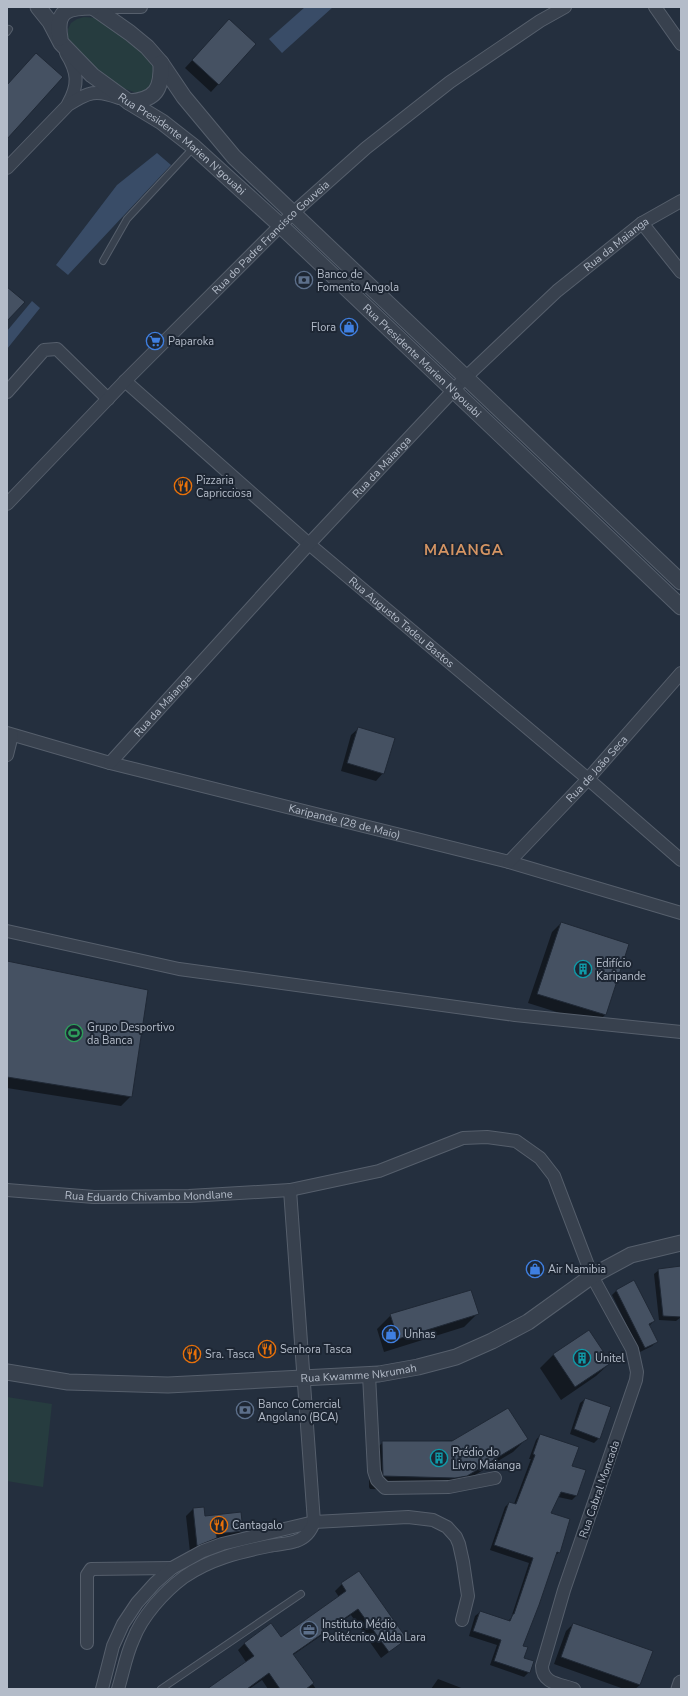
<svg xmlns="http://www.w3.org/2000/svg" width="688" height="1696" font-family="'Nunito Sans',sans-serif">
	<style>
		.green { fill: #263c3f }
		.water { fill: #394c67 }
		.shadow { fill: #0007 }
		.building { fill: #455162; stroke: #1f2835 }
		.lines { fill: none; stroke-linecap: round; stroke-linejoin: round }
		.service-casing { stroke: #565f6c; stroke-width: 8 }
		.minor-casing { stroke: #565f6c; stroke-width: 14 }
		.tertiary-casing { stroke: #565f6c; stroke-width: 17 }
		.service { stroke: #38414e; stroke-width: 6 }
		.minor { stroke: #38414e; stroke-width: 12 }
		.tertiary { stroke: #38414e; stroke-width: 15 }
		.labels { text-anchor: middle; stroke-width: 4; stroke-linejoin: round; paint-order: stroke }
		.street-label { font-size: 11px; fill: #b4bcc9; stroke: #1d2633 }
		.poi-label { font-size: 11px; fill: #b4bcc9; stroke: #1d2633; text-anchor: start }
		.district-label { font-size: 15px; font-weight: bold; letter-spacing: 1px; fill: #d59563; stroke: #1d2633 }
	</style>
	<rect width="100%" height="100%" fill="#242f3e"/>
	<path class="green" d="M84,17l14,1 15,7 36,33 7,15 -3,14 -14,7 -29,-11 -36,-33 -6,-13v-8l3,-6 6,-4z
		M7,1397l45,7 -9,83 -36,-6z"/>
	<path class="water" d="M305,7h28l-51,46 -13,-14z
		M157,153l14,12 -103,110 -12,-10 61,-80z
		M32,301l8,7 -33,41v-18z"/>
	<path class="shadow" d="M222,28l33,16 -44,48 -26,-24z
		M359,728l24,45 -7,8 -35,-10 10,-36z
		M561,923l67,21 -23,71 -10,9 -67,-21 24,-71z
		M7,962l124,134 -10,10 -114,-18z
		M681,1267v50l-5,4 -17,-1 -5,-46 5,-4z
		M616,1291l38,30 -5,5 8,15 -5,5 -12,6 -28,-57z
		M477,1314l-13,13 -80,25 -7,-23 14,-14z
		M554,1354l56,9 -14,13 -35,24 -21,-32z
		M585,1399l14,39 -5,5 -24,-9 10,-31z
		M540,1435l31,32 14,3 -9,26 -4,4 -14,-3 -9,16 10,39 -5,5 -32,89 1,12 6,14 -5,5 -34,-12 7,-20 -28,-9 6,-20 5,-4 28,9 3,-3 18,-55 -39,-13 15,-43 4,-4 5,1 17,-45h-2l7,-19z
		M526,1439l-13,13 -61,37 -11,2 -71,-2 -1,-2v-31l14,-14z
		M193,1509l11,8 38,14 -7,7 -23,3 -4,4 -18,7 -4,-36z
		M342,1584l64,55 -25,19 -30,-43 -58,40 23,34h-48l-6,-9 -13,9h-40l37,-27 -8,-12 7,-7 35,-5 59,-41 -4,-6z
		M573,1624l67,61 -5,4h-11l-70,-25 12,-33z
		M438,1679l26,10h-33z"/>
	<path class="building" d="M229,19l27,25 -37,41 -27,-25z
		M36,53l27,24 -56,62v-54z
		M7,287l18,15 -18,19z
		M358,727l37,11 -11,36 -37,-11z
		M561,922l68,22 -23,71 -69,-21z
		M7,961l141,29 -16,107 -125,-20z
		M681,1266v51l-18,-1 -5,-47z
		M634,1280l21,41 -6,3 9,18 -13,6 -29,-58z
		M471,1290l8,24 -81,25 -8,-25z
		M589,1330l22,33 -36,24 -22,-33z
		M585,1398l26,9 -11,32 -26,-10z
		M508,1408l20,31 -61,37 -12,2 -72,-2 -1,-35h70z
		M540,1434l39,13 -7,19 14,4 -9,26 -16,-4 -10,21 19,6 -10,34 -3,-1 -18,53 -16,41 5,1 -4,11 10,3 -4,12 -36,-12 7,-21 -28,-9 7,-20 30,10 3,-7h1l19,-56 -39,-13 15,-43 7,2 19,-49 -2,-1z
		M204,1507l1,9 36,-4 2,19 -27,3 1,4 -20,8 -4,-38z
		M359,1571l48,68 -18,13 -31,-43 -65,45 21,29 -8,6h-26l-11,-16 -22,16h-40l47,-33 -10,-13 27,-20 10,14 65,-46 -5,-8z
		M573,1623l80,28 -13,34 -79,-28z"/>
	<g class="lines">
		<defs>
			<path id="service" d="M7,32l2,-3
				M103,261l24,-42 67,-72
				M161,1689l140,-95"/>
			<g id="minor">
				<path d="M93,7h48"/>
				<path d="M655,7l26,37"/>
				<path d="M66,53c12,19 13,32 2,51"/>
				<path d="M7,168l61,-63c20,-13 28,-16 51,-7"/>
				<path d="M642,223l39,49"/>
				<path id="s1" d="M125,381l184,163 279,235 93,81"/>
				<path d="M7,392l37,-42 13,-1 51,50"/>
				<path id="s2" d="M7,504l118,-123 168,-168 73,-65 84,-66 90,-61 25,-14"/>
				<path id="s3" d="M7,733l103,30 399,99 172,51"/>
				<path d="M7,755l5,-20"/>
				<path id="s4" d="M110,763l199,-219 156,-166 92,-87 85,-68 39,-22"/>
				<path id="s5" d="M509,862l79,-83 93,-106"/>
				<path d="M7,931l172,38 336,46 166,17"/>
				<path id="s6" d="M7,1190l87,7 95,-1 101,-6 89,-19 84,-33 24,-1 29,4 24,17 14,18 38,100 40,73 5,23 -1,8 -72,210 -22,76c0,18 19,18 32,23"/>
				<path d="M369,1375l5,96 3,9 8,8 64,-1 46,-9"/>
				<path d="M87,1643v-68l4,-6 81,-1"/>
				<path d="M102,1689l11,-43 10,-22 14,-21 18,-20 17,-15 31,-17 19,-7 92,-22 94,-5 25,3 14,7 9,10 3,7 4,18 5,34 -6,24"/>
				<path d="M118,1689c5,-16 8,-34 15,-49 9,-24 31,-48 51,-63 26,-18 55,-25 85,-31 9,-2 19,-2 27,-5 9,-3 15,-10 18,-19l-24,-332"/>
			</g>
			<g id="tertiary">
				<path id="s7" d="M38,7l12,15 11,21 31,32 37,27 33,20 32,25 87,79 400,381"/>
				<path d="M93,7l37,26 17,14 14,16 23,34 50,60 447,425"/>
				<path d="M60,38c-5,-28 8,-31 33,-31"/>
				<path d="M129,102c27,-2 33,-13 32,-39"/>
				<path id="s8" d="M7,1372l61,10 100,3 211,-11 39,-7 38,-10 36,-16 36,-19 64,-46 39,-21 50,-12"/>
				<path d="M679,1689l2,-6"/>
			</g>
		</defs>
		<use href="#service" class="service-casing"/>
		<use href="#minor" class="minor-casing"/>
		<use href="#tertiary" class="tertiary-casing"/>
		<use href="#service" class="service"/>
		<use href="#minor" class="minor"/>
		<use href="#tertiary" class="tertiary"/>
	</g>
	<defs>
		<symbol id="bank-ring" viewBox="-11 -11 22 22"><circle r="9.5" fill="#1d2633" stroke="#5c6f8a" stroke-width="1.5"/><path d="M-6-4H6V4H-6ZM0-2.3a2.3 2.3 0 1 0 0 4.6a2.3 2.3 0 1 0 0-4.6Z" fill="#5c6f8a"/></symbol>
		<symbol id="shop-ring" viewBox="-11 -11 22 22"><circle r="9.5" fill="#1d2633" stroke="#3f7fe0" stroke-width="1.5"/><path d="M-5-2.5h2.3a2.7 3.5 0 0 1 5.4 0H5L5.5 6h-11ZM-1.5-2.5h3a1.5 2.3 0 0 0-3 0Z" fill="#3f7fe0"/></symbol>
		<symbol id="supermarket-ring" viewBox="-11 -11 22 22"><circle r="9.5" fill="#1d2633" stroke="#3f7fe0" stroke-width="1.5"/><path d="M-6-5.5h2.5l.6 2H6L4.5 2H-2.5L-4.4-4H-6ZM-1.5 3.2a1.3 1.3 0 1 0 .1 0ZM3 3.2a1.3 1.3 0 1 0 .1 0Z" fill="#3f7fe0"/></symbol>
		<symbol id="restaurant-ring" viewBox="-11 -11 22 22"><circle r="9.5" fill="#1d2633" stroke="#e8710a" stroke-width="1.5"/><path d="M-5-6h1v4h1v-4h1v4h1v-4h1v5L-1.5 .5V6h-2V.5L-5-1ZM5-6V6H3V1.5H1.5Q1.5-4 5-6Z" fill="#e8710a"/></symbol>
		<symbol id="building-ring" viewBox="-11 -11 22 22"><circle r="9.5" fill="#1d2633" stroke="#0f9aa8" stroke-width="1.5"/><path d="M-4-6H4V6H1V3H-1V6H-4ZM-2.5-4.3h1.7v1.8h-1.7ZM.8-4.3h1.7v1.8H.8ZM-2.5-1h1.7V.8h-1.7ZM.8-1h1.7V.8H.8Z" fill="#0f9aa8"/></symbol>
		<symbol id="stadium-ring" viewBox="-11 -11 22 22"><circle r="9.5" fill="#1d2633" stroke="#2e9e5b" stroke-width="1.5"/><path d="M0-5a6.5 5 0 1 0 0 10a6.5 5 0 1 0 0-10ZM-3.5-1.8h7v3.6h-7Z" fill="#2e9e5b"/></symbol>
		<symbol id="office-ring" viewBox="-11 -11 22 22"><circle r="9.5" fill="#1d2633" stroke="#5c6f8a" stroke-width="1.5"/><path d="M-6-3h4V-5.5h4V-3h4V5H-6ZM-1-4.5V-3h2v-1.5ZM-6 0V1H6V0Z" fill="#5c6f8a"/></symbol>
	</defs>
	<g fill-rule="evenodd">
		<use href="#bank-ring" x="294" y="270" width="20" height="20"/>
		<use href="#shop-ring" x="339" y="317" width="20" height="20"/>
		<use href="#supermarket-ring" x="145" y="331" width="20" height="20"/>
		<use href="#restaurant-ring" x="173" y="476" width="20" height="20"/>
		<use href="#building-ring" x="573" y="959" width="20" height="20"/>
		<use href="#stadium-ring" x="64" y="1023" width="20" height="20"/>
		<use href="#shop-ring" x="525" y="1259" width="20" height="20"/>
		<use href="#shop-ring" x="381" y="1324" width="20" height="20"/>
		<use href="#restaurant-ring" x="257" y="1339" width="20" height="20"/>
		<use href="#restaurant-ring" x="182" y="1344" width="20" height="20"/>
		<use href="#building-ring" x="572" y="1348" width="20" height="20"/>
		<use href="#bank-ring" x="235" y="1400" width="20" height="20"/>
		<use href="#building-ring" x="429" y="1448" width="20" height="20"/>
		<use href="#restaurant-ring" x="209" y="1515" width="20" height="20"/>
		<use href="#office-ring" x="299" y="1620" width="20" height="20"/>
	</g>
	<g class="labels">
		<g class="street-label">
			<text dy="4" stroke="none"><textPath href="#s7" startOffset="201">Rua Presidente Marien N'gouabi</textPath></text>
			<text dy="4" stroke="none"><textPath href="#s2" startOffset="375">Rua do Padre Francisco Gouveia</textPath></text>
			<text dy="4" stroke="none"><textPath href="#s4" startOffset="726">Rua da Maianga</textPath></text>
			<text dy="4" stroke="none"><textPath href="#s7" startOffset="525">Rua Presidente Marien N'gouabi</textPath></text>
			<text dy="4" stroke="none"><textPath href="#s4" startOffset="402">Rua da Maianga</textPath></text>
			<text dy="4" stroke="none"><textPath href="#s1" startOffset="367">Rua Augusto Tadeu Bastos</textPath></text>
			<text dy="4" stroke="none"><textPath href="#s4" startOffset="78">Rua da Maianga</textPath></text>
			<text dy="4" stroke="none"><textPath href="#s5" startOffset="128">Rua de João Seca</textPath></text>
			<text dy="4" stroke="none"><textPath href="#s3" startOffset="349">Karipande (28 de Maio)</textPath></text>
			<text dy="4" stroke="none"><textPath href="#s6" startOffset="142">Rua Eduardo Chivambo Mondlane</textPath></text>
			<text dy="4" stroke="none"><textPath href="#s8" startOffset="353">Rua Kwamme Nkrumah</textPath></text>
			<text transform="translate(599 1489) rotate(-71)" y="4">Rua Cabral Moncada</text>
		</g>
		<g class="poi-label">
			<text x="317" y="278">Banco de<tspan x="317" dy="13">Fomento Angola</tspan></text>
			<text x="336" y="331" text-anchor="end">Flora</text>
			<text x="168" y="345">Paparoka</text>
			<text x="196" y="484">Pizzaria<tspan x="196" dy="13">Capricciosa</tspan></text>
			<text x="596" y="967">Edifício<tspan x="596" dy="13">Karipande</tspan></text>
			<text x="87" y="1031">Grupo Desportivo<tspan x="87" dy="13">da Banca</tspan></text>
			<text x="548" y="1273">Air Namibia</text>
			<text x="404" y="1338">Unhas</text>
			<text x="280" y="1353">Senhora Tasca</text>
			<text x="205" y="1358">Sra. Tasca</text>
			<text x="595" y="1362">Unitel</text>
			<text x="258" y="1408">Banco Comercial<tspan x="258" dy="13">Angolano (BCA)</tspan></text>
			<text x="452" y="1456">Prédio do<tspan x="452" dy="13">Livro Maianga</tspan></text>
			<text x="232" y="1529">Cantagalo</text>
			<text x="322" y="1628">Instituto Médio<tspan x="322" dy="13">Politécnico Alda Lara</tspan></text>
		</g>
		<g class="district-label">
			<text x="464" y="555">MAIANGA</text>
		</g>
	</g>
	<rect width="688" height="1696" fill="none" stroke="#b4bcc9" stroke-width="16"/>
</svg>
